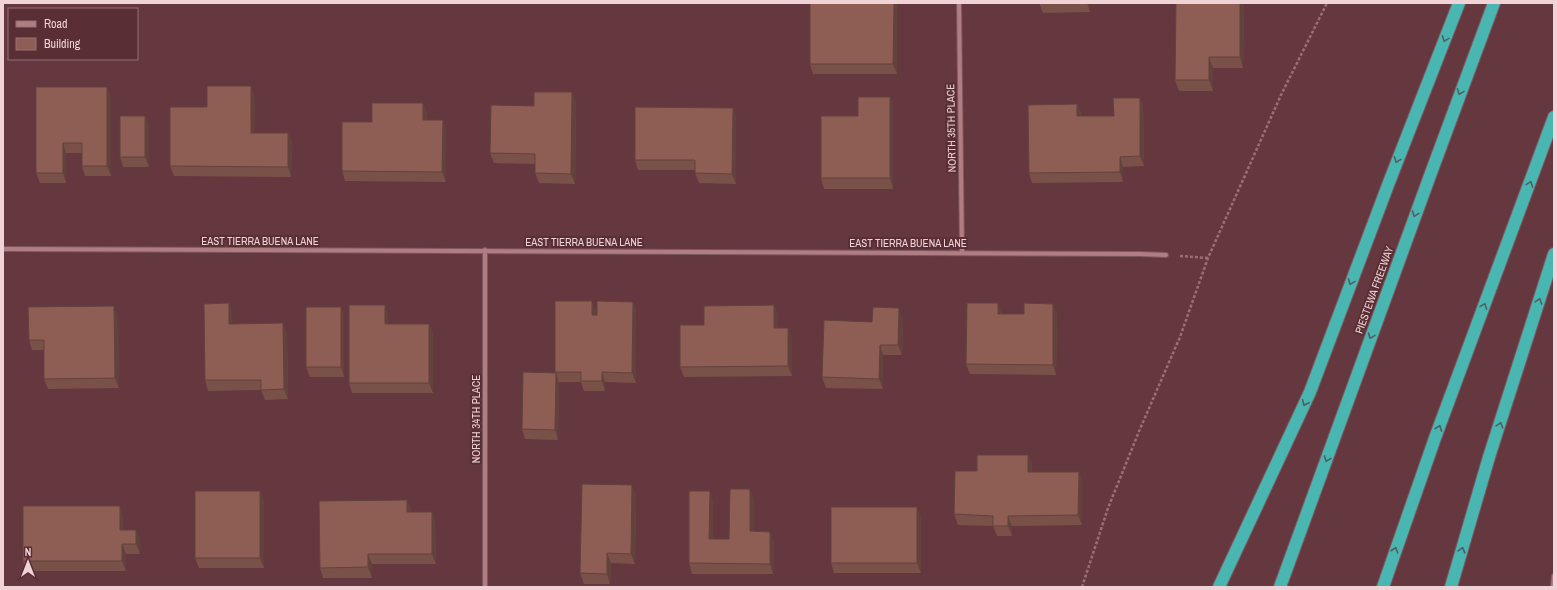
<svg xmlns="http://www.w3.org/2000/svg" width="1557" height="590" font-family="'Archivo Narrow',sans-serif">
	<style>
		.lines { fill: none; stroke-linecap: round; stroke-linejoin: round }
		.minor-casing { stroke: #7d585e; stroke-width: 6 }
		.motorway-casing { stroke: #7d585e; stroke-width: 14 }
		.path { stroke: #977075; stroke-width: 2.5; stroke-dasharray: 3 2; stroke-linecap: butt }
		.minor { stroke: #b07d83; stroke-width: 4 }
		.motorway { stroke: #49b6b1; stroke-width: 12 }
		.wall { fill: #7a5149 }
		.shaded-wall { fill: #63423c }
		.building { fill: #8e5e55; stroke: #63423c }
		.oneway { stroke: #535e60 }
		.labels { text-anchor: middle; stroke-width: 4; stroke-linejoin: round; paint-order: stroke }
		.street-label { font-size: 11px; fill: #efd3d6; stroke: #592e34 }
	</style>
	<rect width="100%" height="100%" fill="#65383f"/>
	<g class="lines">
		<defs>
			<path id="minor" d="M959,3l3,250
				M3,249l1137,5 26,1
				M485,587v-337
				M1553,587l1,-11"/>
			<path id="motorway" d="M1219,587l91,-195 78,-207 71,-182
				M1280,587c72,-195 141,-390 214,-584
				M1383,587l52,-149 119,-321
				M1451,587l38,-130 65,-203"/>
		</defs>
		<use href="#minor" class="minor-casing"/>
		<use href="#motorway" class="motorway-casing"/>
		<path class="path" d="M1180,256l28,2
			M1082,587l26,-79 32,-79 40,-92 28,-79 73,-163 46,-92"/>
		<use href="#minor" class="minor"/>
		<use href="#motorway" class="motorway"/>
	</g>
	<path class="wall" d="M897,3v71h-84l-3,-10z
		M1039,3h51v9l-47,1z
		M1244,3l-1,65h-30v23h-34l-4,-11z
		M36,87l75,10v79h-26l-3,-10v-13h-16v30h-26l-4,-10z
		M255,97l-1,36h34l4,10 -1,34 -117,-1 -4,-10 37,-59z
		M890,97l3,10v82h-69l-3,-11z
		M1140,98l3,10 1,58 -21,1v15l-91,1 -3,-10 48,-69 4,10v2h33z
		M576,102l-1,82 -36,-1 -4,-10v-9l-41,-1 -4,-10 44,-47z
		M423,103l4,10v7l19,10v52l-101,-1 -3,-10 30,-49z
		M733,108l3,10v66l-37,-1 -4,-10v-3h-57l-3,-10z
		M145,116l4,10v41h-26l-3,-10z
		M633,302l3,10v71l-31,-1v9h-21l-3,-9h-22l-1,58 -33,-1 -3,-10 33,-56v-1l41,-61v4h1z
		M385,305l3,10v9h41l4,10v59h-81l-3,-10z
		M774,305l4,11v12l14,10v38l-108,1 -4,-10 24,-42z
		M341,307l3,10v60h-34l-4,-10z
		M232,313v11l55,9 1,66 -23,1 -4,-10 -53,1 -3,-11z
		M1024,314h33l-1,61 -86,-1 -4,-10z
		M118,316l1,72 -71,1 -4,-10v-29h-12l-3,-10z
		M903,318l-1,37h-19v34l-57,-1 -4,-11z
		M1028,455l4,10v7h47l3,10v43l-70,1v10h-15l-4,-10 -35,-1 -4,-11 23,-43z
		M260,491l4,10v67h-65l-4,-10z
		M636,495l-1,69 -24,-1 -1,21h-26l-4,-11z
		M754,499v32l20,11 -1,32h-81l-3,-11 24,-62v38h16z
		M407,500l4,10v2h21l3,10 1,42h-64v14h-49l-3,-10z
		M123,516v14h13l4,10v14h-14v17h-100l-3,-10z
		M921,517v56h-87l-3,-10z"/>
	<path class="shaded-wall" d="M894,3h3v71l-4,-10z
		M1087,3h3v9z
		M1240,3h4l-1,65 -3,-11z
		M1209,57l4,11v23l-4,-11z
		M251,86l4,11 -1,46 -3,-10z
		M107,87l4,10v79l-4,-10z
		M572,92l4,10 -1,82 -4,-10z
		M890,97l3,10v82l-3,-11z
		M1140,98l3,10 1,58 -4,-10z
		M423,103l4,10v17l-4,-10z
		M1077,104l4,10v13l-4,-11z
		M733,108l3,10v66l-4,-10z
		M145,116l4,10v41l-4,-10z
		M443,120l3,10v52l-4,-10z
		M288,133l4,10 -1,34 -3,-10z
		M63,143l3,10v30l-3,-10z
		M1120,157l3,10v15l-3,-10z
		M592,301l4,10v14l-4,-10z
		M633,302l3,10v71l-4,-10z
		M229,303l3,10 1,21 -4,-10z
		M998,303l4,10v11l-4,-10z
		M1053,304l4,10 -1,61 -3,-10z
		M385,305l3,10v19l-3,-10z
		M774,305l4,11v22l-4,-10z
		M114,306l4,10 1,72 -4,-10z
		M341,307l3,10v60l-3,-10z
		M899,308l4,10 -1,37 -4,-10z
		M283,323l4,10 1,66 -4,-10z
		M429,324l4,10v59l-4,-10z
		M788,328l4,10v38l-4,-10z
		M880,345l3,10v34l-4,-10z
		M602,372l3,10v9l-3,-10z
		M556,373l3,10 -1,57 -3,-10z
		M1028,455l4,10 -1,17 -3,-10z
		M1079,472l3,10v43l-4,-10z
		M632,485l4,10 -1,69 -4,-10z
		M750,489l4,10v43l-4,-11z
		M260,491l4,10v67l-4,-10z
		M710,491l3,10v48l-4,-10z
		M407,500l4,10v12l-4,-10z
		M120,506l3,10v24l-3,-10z
		M917,507l4,10v56l-4,-10z
		M432,512l3,10 1,42 -4,-10z
		M1008,516l4,10v10l-4,-10z
		M136,530l4,10v14l-4,-10z
		M770,532l4,10 -1,32 -3,-10z
		M122,544l4,10v17l-4,-10z
		M607,553l4,10 -1,21 -3,-10z
		M368,554l4,10v14l-4,-11z"/>
	<path class="building" d="M810,3h84l-1,61h-83z
		M1176,3h64v54h-31v23h-34z
		M207,86h44v47h37v34l-118,-1v-59h37z
		M36,87h71v79h-25v-23h-19v30h-27z
		M534,92h38l-1,82 -36,-1v-19l-45,-1 1,-48 43,1z
		M858,97h32v81h-69v-62h37z
		M1113,98h27v58l-20,1v15l-91,1 -1,-68 49,-1v12h37z
		M372,103h51v17h20l-1,52 -100,-1v-49h30z
		M635,107l98,1 -1,66 -37,-1v-13h-60z
		M120,116h25v41h-25z
		M555,301h37v14h5v-14l36,1 -1,71 -30,-1v9h-21v-9h-26z
		M229,303v21l54,-1 1,66 -23,1v-10h-56l-1,-76z
		M967,303h31v11h26v-11l29,1v61l-87,-1z
		M349,305h36v19h44v59h-80z
		M774,305v23h14v38l-108,1v-42h24v-19z
		M114,306l1,72 -71,1v-39h-15l-1,-33z
		M306,307h35v60h-35z
		M873,307l26,1 -1,37h-18l-1,34 -57,-2 2,-57 48,2z
		M523,372l33,1 -1,57 -33,-1z
		M977,455h51v17h51l-1,43 -70,1v10h-15v-10l-39,-2 1,-43h22z
		M582,484l50,1 -1,69 -24,-1v21l-27,-1z
		M730,489h20v42l20,1v32l-81,-1v-72h21l-1,48h20z
		M195,491h65v67h-65z
		M407,500v12h25v42h-64v13l-48,1 -1,-67z
		M23,506h97v24h16v14h-14v17h-99z
		M831,507h86v56h-86z"/>
	<defs><path id="oneway-chevron" d="M-2-3.5L2.5 0L-2 3.5" fill="none" stroke-width="1.6" stroke-linecap="round" stroke-linejoin="round"/></defs>
	<g class="oneway">
		<use href="#oneway-chevron" transform="translate(1445 39) rotate(111)"/>
		<use href="#oneway-chevron" transform="translate(1460 92) rotate(111)"/>
		<use href="#oneway-chevron" transform="translate(1397 160) rotate(111)"/>
		<use href="#oneway-chevron" transform="translate(1530 184) rotate(-70)"/>
		<use href="#oneway-chevron" transform="translate(1415 214) rotate(110)"/>
		<use href="#oneway-chevron" transform="translate(1351 282) rotate(111)"/>
		<use href="#oneway-chevron" transform="translate(1539 301) rotate(-72)"/>
		<use href="#oneway-chevron" transform="translate(1484 306) rotate(-69)"/>
		<use href="#oneway-chevron" transform="translate(1371 336) rotate(110)"/>
		<use href="#oneway-chevron" transform="translate(1305 403) rotate(115)"/>
		<use href="#oneway-chevron" transform="translate(1500 425) rotate(-72)"/>
		<use href="#oneway-chevron" transform="translate(1439 428) rotate(-69)"/>
		<use href="#oneway-chevron" transform="translate(1327 459) rotate(110)"/>
		<use href="#oneway-chevron" transform="translate(1395 550) rotate(-71)"/>
		<use href="#oneway-chevron" transform="translate(1462 550) rotate(-74)"/>
	</g>
	<g class="labels">
		<g class="street-label">
			<text transform="translate(951 128) rotate(-91)" y="4">NORTH 35TH PLACE</text>
			<text x="260" y="245">EAST TIERRA BUENA LANE</text>
			<text x="584" y="246">EAST TIERRA BUENA LANE</text>
			<text x="908" y="247">EAST TIERRA BUENA LANE</text>
			<text transform="translate(1374 290) rotate(-70)" y="4">PIESTEWA FREEWAY</text>
			<text transform="translate(476 419) rotate(-90)" y="4">NORTH 34TH PLACE</text>
		</g>
	</g>
	<rect width="1557" height="590" fill="none" stroke="#efd3d6" stroke-width="8"/>
	<rect x="8" y="8" width="130" height="52" fill="#592e34" stroke="#957075"/>
	<rect x="16" y="21" width="20" height="6" fill="#b07d83" stroke="#957075"/>
	<text x="44" y="28" font-size="12" fill="#efd3d6">Road</text>
	<rect x="16" y="38" width="20" height="12" fill="#8e5e55" stroke="#957075"/>
	<text x="44" y="48" font-size="12" fill="#efd3d6">Building</text>
	<g transform="translate(28 562)" stroke="#592e34" stroke-width="3" paint-order="stroke">
	<path d="M0-3L7 15L0 10L-7 15Z" fill="#efd3d6"/>
	<text y="-6" font-size="11" font-weight="bold" text-anchor="middle" fill="#efd3d6">N</text>
	</g>
</svg>
